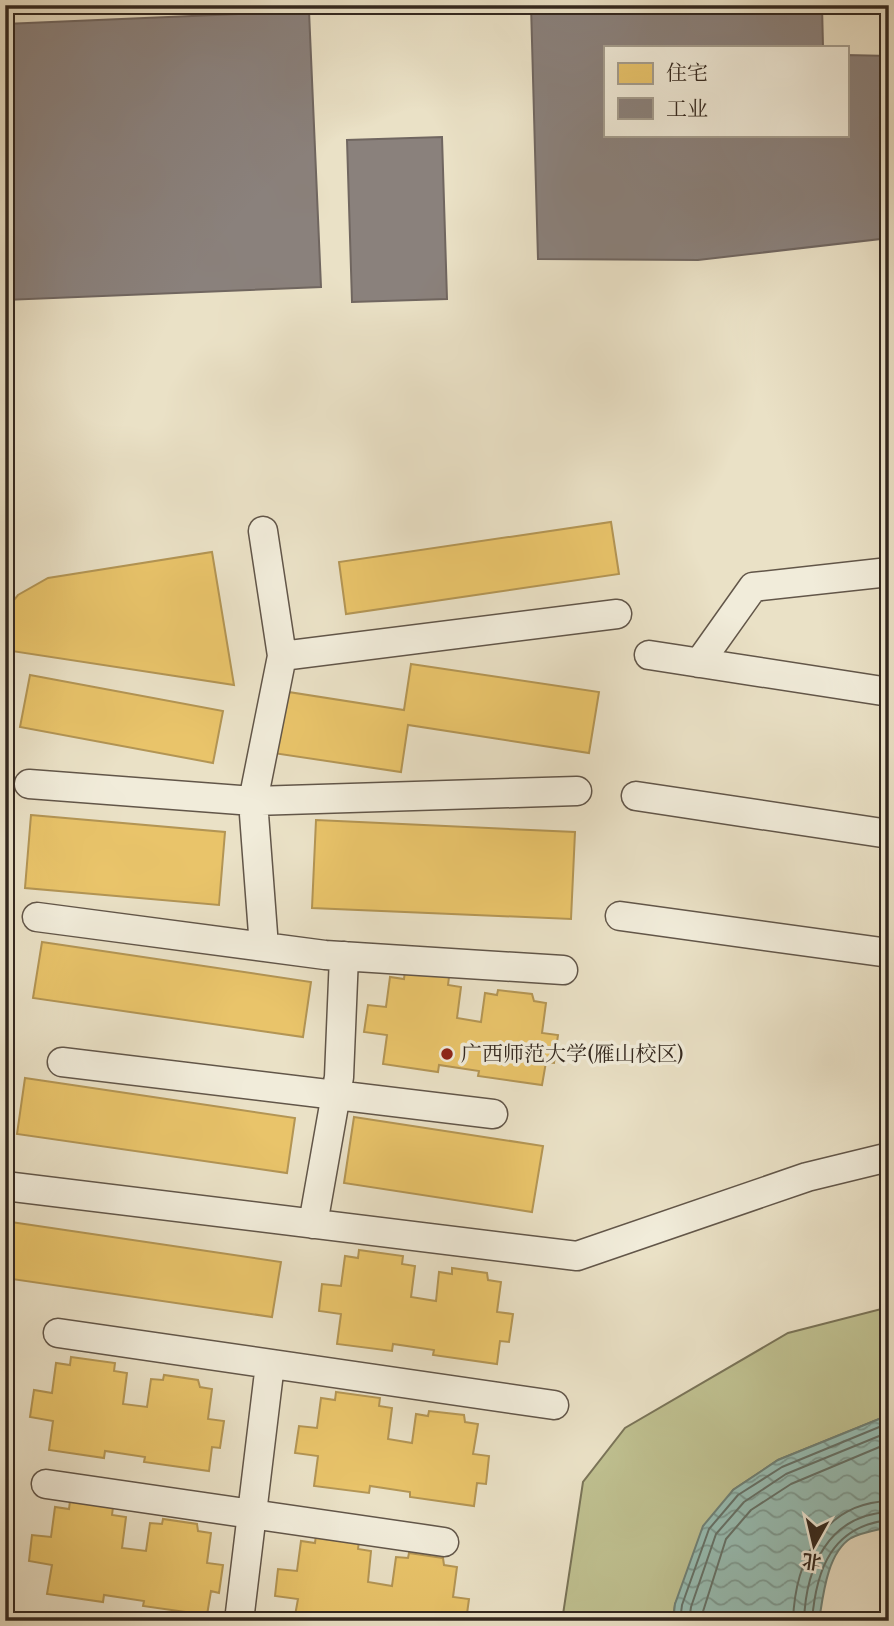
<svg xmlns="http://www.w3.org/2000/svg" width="894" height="1626" font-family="'Libre Bodoni','Noto Serif SC',serif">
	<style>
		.green { fill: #bfc090; stroke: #7a7458; stroke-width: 2 }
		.water { fill: url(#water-waves); stroke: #708278; stroke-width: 2 }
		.homes { fill: #e9c46a; stroke: #b39554; stroke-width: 2 }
		.industry { fill: #8a817c; stroke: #706660; stroke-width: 2 }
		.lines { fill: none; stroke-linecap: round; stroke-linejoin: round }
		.shore { stroke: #66736a; stroke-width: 2 }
		.minor-casing { stroke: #625649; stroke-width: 31 }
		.minor { stroke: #f1ecda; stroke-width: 28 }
		.poi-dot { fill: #8f2418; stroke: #f1ecda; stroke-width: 2.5 }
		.labels { text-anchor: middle; stroke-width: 7; stroke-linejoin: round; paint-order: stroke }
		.poi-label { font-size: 21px; fill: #34281f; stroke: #f1ecda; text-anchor: start }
	</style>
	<defs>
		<pattern id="water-waves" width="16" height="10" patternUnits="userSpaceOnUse" patternTransform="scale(1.75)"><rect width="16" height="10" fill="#98beb4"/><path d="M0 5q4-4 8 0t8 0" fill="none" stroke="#7d9a92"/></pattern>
	</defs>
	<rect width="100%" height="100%" fill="#eae1c6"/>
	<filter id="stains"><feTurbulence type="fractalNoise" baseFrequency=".00286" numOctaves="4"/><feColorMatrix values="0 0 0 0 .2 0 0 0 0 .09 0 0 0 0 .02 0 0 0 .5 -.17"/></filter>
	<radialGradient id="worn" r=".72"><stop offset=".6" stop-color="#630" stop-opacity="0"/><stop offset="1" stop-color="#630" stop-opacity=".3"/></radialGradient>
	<path class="green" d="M889,1307v108l-111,45 -45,30 -58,114 -2,17h-111l21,-139 42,-54 163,-95z"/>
	<path class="water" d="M889,1415v112c-12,3 -27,5 -38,11 -24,15 -28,58 -32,83h-146l2,-17 28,-78 30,-36 45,-30z"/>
	<path class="homes" d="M611,522l8,52 -273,40 -7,-52z
		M212,552l22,133 -229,-35v-39l13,-16 30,-17z
		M411,664l188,28 -10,61 -181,-28 -7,47 -128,-19 9,-62 122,19z
		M30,675l193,36 -10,52 -193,-36z
		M31,815l194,17 -6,73 -194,-17z
		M316,820l259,12 -4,87 -259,-11z
		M42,942l269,40 -8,55 -270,-39z
		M405,971l44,6 -1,8 13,2 -4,31 24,4 4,-29 12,2 1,-5 34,4 2,7 12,2 -4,30 16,2 -4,28 -8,-1 -4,23 -64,-9 1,-5 -40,-6 -1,7 -55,-8 4,-29 -23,-3 4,-27 18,2 4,-30 14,2z
		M25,1078l270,40 -8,55 -270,-39z
		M354,1117l189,29 -11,66 -188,-29z
		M11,1222l270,40 -9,55 -267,-39z
		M359,1250l44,6 -1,8 13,2 -4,31 25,4 3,-29 13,2v-6l35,5 1,7 13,2 -4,30 16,2 -4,28 -9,-1 -3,23 -64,-9 1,-5 -41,-6 -1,7 -55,-7 4,-30 -22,-3 3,-27 19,2 4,-30 13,2z
		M71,1357l44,6 -1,8 13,2 -4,31 24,3 4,-28 12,1 1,-5 34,5 2,7 12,2 -4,30 16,2 -4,27 -8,-1 -3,24 -65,-9 1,-5 -40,-6 -1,7 -55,-8 4,-29 -23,-4 4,-27 18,3 4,-30 14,2z
		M336,1392l44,6 -1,8 13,2 -4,31 24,4 4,-29 12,2 1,-5 35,4 1,7 13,2 -5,30 16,2 -3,28 -9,-1 -3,23 -64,-9v-5l-40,-6 -1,7 -55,-7 4,-30 -23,-3 4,-27 18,2 4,-30 14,2z
		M70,1501l43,6 -1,8 14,2 -4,31 24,3 4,-28 12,1 1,-5 34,5 1,7 13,2 -4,30 16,2 -4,28 -8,-2 -4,24 -64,-9 1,-5 -40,-6 -1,7 -56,-8 5,-29 -23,-4 3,-26 19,2 4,-30 14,2z
		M316,1535l43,6 -1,8 13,2 -3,31 24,4 4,-29 12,1 1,-5 34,5 1,7 13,2 -4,30 16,2 -3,22h-172l4,-22 -23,-3 3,-27 19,2 4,-30 14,2z"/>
	<path class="industry" d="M531,5h291l1,42h-218v88h242v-80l42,1v182l-191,22 -160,-1z
		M309,11l12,276 -316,13v-276z
		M442,137l5,162 -95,3 -5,-162z"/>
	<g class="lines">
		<path class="shore" d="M680,1621l2,-16 27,-76 29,-34 44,-28 107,-44
			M689,1621l2,-14 25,-73 28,-32 42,-28 103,-42
			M700,1621l26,-82 25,-29 40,-26 98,-41
			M793,1621c2,-60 30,-118 96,-120
			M804,1621c2,-54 24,-106 85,-109
			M812,1621c4,-52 20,-95 77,-101"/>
		<defs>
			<path id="minor" d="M263,531l19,125 -29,145 11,146
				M649,655l240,37
				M282,656l335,-42
				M699,663l54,-76 136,-15
				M29,784l224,17 324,-10
				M636,796l253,38
				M620,916l269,37
				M37,917l288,38 238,15
				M62,1062l431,52
				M5,1186l572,70 230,-79 82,-20
				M313,1224l26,-147 5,-121
				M58,1333l496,72
				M46,1484l398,58
				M239,1621l31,-257"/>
		</defs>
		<use href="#minor" class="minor-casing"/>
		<use href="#minor" class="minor"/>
	</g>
	<circle class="poi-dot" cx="447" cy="1054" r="7"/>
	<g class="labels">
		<g class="poi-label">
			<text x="461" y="1061">广西师范大学(雁山校区)</text>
		</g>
	</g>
	<rect width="894" height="1626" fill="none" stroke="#eae1c6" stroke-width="28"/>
	<rect x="7" y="7" width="880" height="1612" fill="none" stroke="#34281f" stroke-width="3.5"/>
	<rect x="14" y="14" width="866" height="1598" fill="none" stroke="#34281f" stroke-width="2"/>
	<rect x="604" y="46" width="245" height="91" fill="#f1ecda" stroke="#a59e8f" stroke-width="2"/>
	<rect x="618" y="63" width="35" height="21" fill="#e9c46a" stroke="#a59e8f" stroke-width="2"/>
	<text x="666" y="80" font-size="21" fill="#34281f">住宅</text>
	<rect x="618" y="98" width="35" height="21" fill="#8a817c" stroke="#a59e8f" stroke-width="2"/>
	<text x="666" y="116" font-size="21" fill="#34281f">工业</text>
	<g transform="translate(814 1545) rotate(188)" stroke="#f1ecda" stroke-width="5" paint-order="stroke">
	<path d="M0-5L12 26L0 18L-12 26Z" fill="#34281f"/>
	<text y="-10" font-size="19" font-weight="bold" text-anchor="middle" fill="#34281f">北</text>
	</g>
	<rect width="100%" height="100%" filter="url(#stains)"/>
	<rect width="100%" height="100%" fill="url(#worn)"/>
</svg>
